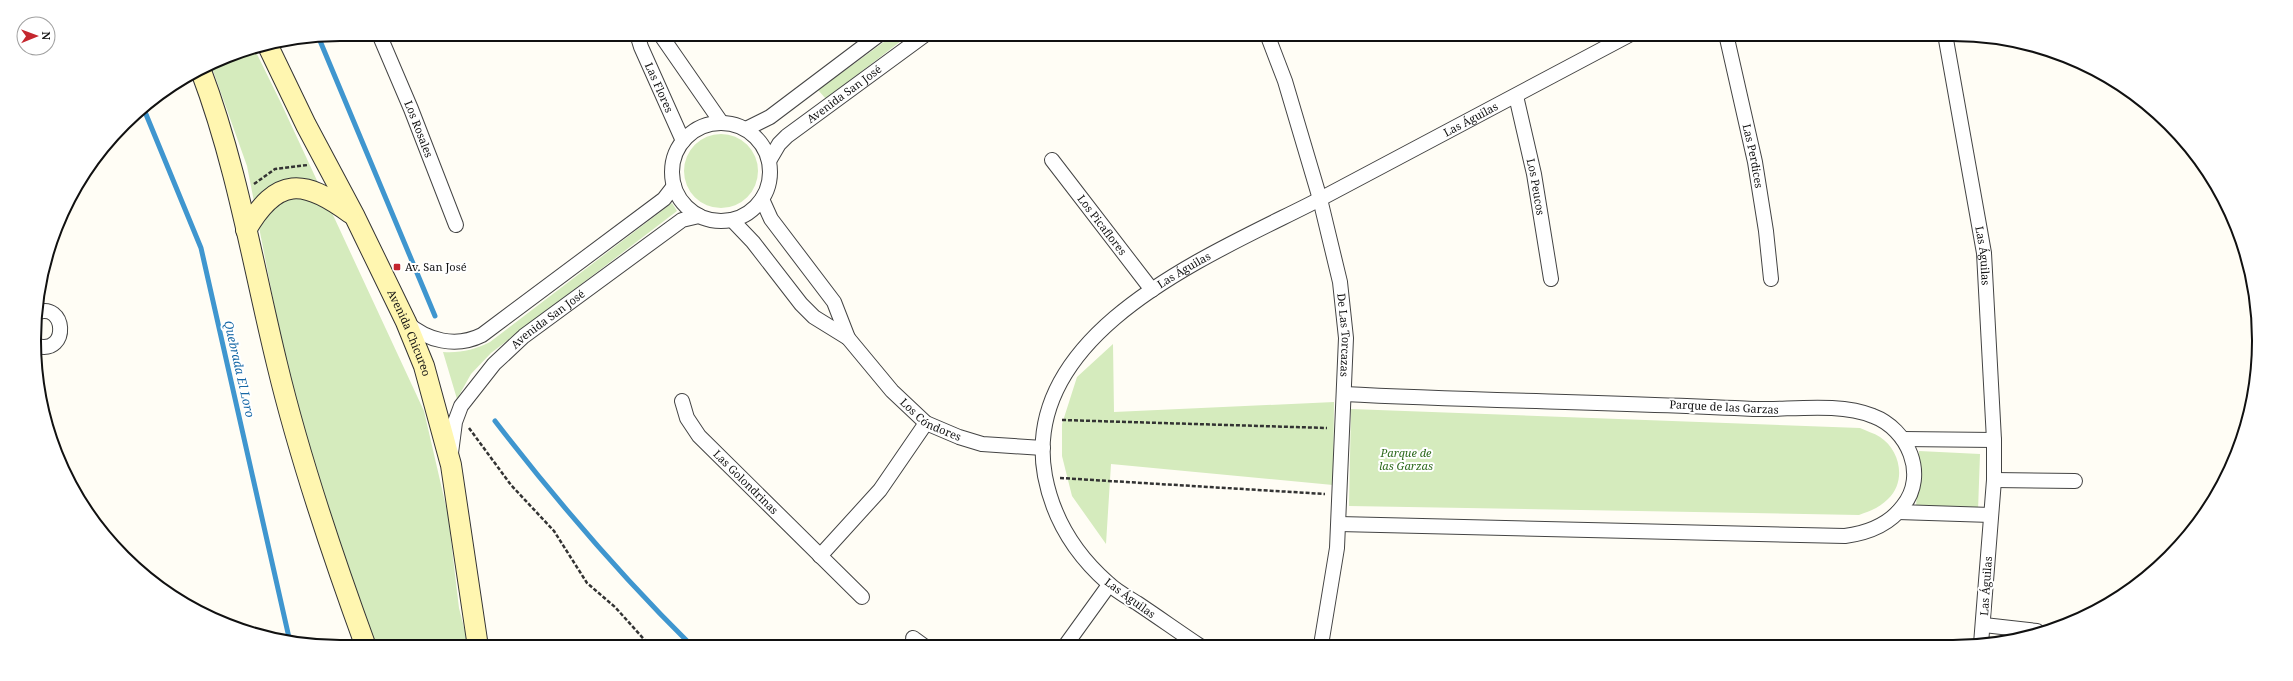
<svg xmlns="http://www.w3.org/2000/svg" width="2293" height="681" font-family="'Noto Serif',serif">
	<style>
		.green { fill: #d5ebbd }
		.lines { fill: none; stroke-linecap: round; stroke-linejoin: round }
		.stream { stroke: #3f96cf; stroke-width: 5 }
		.lane-casing { stroke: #444; stroke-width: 9 }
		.street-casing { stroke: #444; stroke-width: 16 }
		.secondary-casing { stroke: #333; stroke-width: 22 }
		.path { stroke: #333; stroke-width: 2.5; stroke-dasharray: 4 2; stroke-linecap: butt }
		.lane { stroke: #fff; stroke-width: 7 }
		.street { stroke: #fff; stroke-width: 14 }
		.secondary { stroke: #fff6b0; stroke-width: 20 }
		.poi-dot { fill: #c4262e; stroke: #fff; stroke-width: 1.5 }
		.labels { text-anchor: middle; stroke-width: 4; stroke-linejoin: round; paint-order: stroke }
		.street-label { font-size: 11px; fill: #111; stroke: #fff }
		.poi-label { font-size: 11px; fill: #111; stroke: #fff; text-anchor: start }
		.park-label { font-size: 11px; font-style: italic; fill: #2f6b1f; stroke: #fff }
		.water-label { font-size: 12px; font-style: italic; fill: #1768a6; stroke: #fff }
		.rim { fill: none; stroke: #111; stroke-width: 2 }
	</style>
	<rect width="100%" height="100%" fill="#fffdf5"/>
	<path class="green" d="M895,34h15l-84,65 -8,-9z
		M254,48l27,55 143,308 24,104 11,93 10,39h-95l-26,-71 -59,-196 -42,-214 -36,-101 12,-8z
		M684 171a37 37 0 1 1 74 0a37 37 0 1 1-74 0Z
		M672,203l5,8 -186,142 -20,21 -14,25 -14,-47c18,1 31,-2 47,-10z
		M1113,344l1,68 220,-10 -1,83 -222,-21 -5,80 -34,-48 -10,-40v-32l15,-47z
		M1351,409l509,19c6,3 14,5 20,9 20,13 27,44 8,62 -9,9 -18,12 -29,16l-510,-9z
		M1919,451l61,3 -2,57 -62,-3z"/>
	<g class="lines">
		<path class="stream" d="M318,36l117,280
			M143,107l58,141 89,394
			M495,421c61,79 126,155 197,225"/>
		<defs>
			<path id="lane" d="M136,569l1,-3
				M550,647h18"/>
			<g id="street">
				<path id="s1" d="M379,34l32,75 45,116"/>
				<path id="s2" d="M637,34l4,13 42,94"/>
				<path d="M660,34l61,88"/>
				<path id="s3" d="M1267,34l18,47 35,118 20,83 6,56 -9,210 -16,97"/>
				<path id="s4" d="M1726,34l29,128 11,69 5,48"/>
				<path id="s5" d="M1945,34l39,219 10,187v40l-13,164"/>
				<path id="s6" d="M1516,96l18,78 17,105"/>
				<circle cx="721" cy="172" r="49"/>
				<path d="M746,129l24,-12 110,-83"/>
				<path id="s7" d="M1052,160l100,130"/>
				<path id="s8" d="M769,161l10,-17 8,-8 139,-102"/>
				<path d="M762,199l9,20 63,83 14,36"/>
				<path id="s9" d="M732,220l21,22 48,62 13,13 34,21 44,53 34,32 33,14 23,7 61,4"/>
				<path d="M36,313c30,-13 34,42 1,33"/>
				<path d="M406,322c21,19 50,26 76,13l182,-136 10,-13"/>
				<path id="s10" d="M682,401l5,17 12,18 163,161"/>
				<path d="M1903,439l91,1"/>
				<path id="s11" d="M451,453l4,-31 6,-16 33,-42 30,-28 158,-116 17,-4"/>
				<path d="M1994,480l81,1"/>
				<path d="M1898,512l93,3"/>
				<path d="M1339,524l506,12c22,-3 44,-11 58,-30 25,-31 5,-77 -30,-90 -34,-14 -83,-6 -120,-7 -136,-7 -273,-8 -409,-15"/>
				<path d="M820,556l60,-66 46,-67"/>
				<path d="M1984,625l53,6"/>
				<path d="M913,638l11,8"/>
				<path d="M1065,646l44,-61"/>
				<path id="s12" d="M1200,646c-21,-14 -42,-29 -63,-43 -10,-6 -21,-12 -29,-20 -33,-29 -55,-65 -63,-107 -27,-147 175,-225 277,-278 103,-54 206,-109 309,-164"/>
			</g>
			<g id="secondary">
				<path id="s13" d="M267,44l39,81 49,92 51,105 18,44 27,99 27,182"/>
				<path d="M201,71c36,95 52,195 76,293 23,96 55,190 89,283"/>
				<path d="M246,230c31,-54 58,-51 104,-17"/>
			</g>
		</defs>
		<use href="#lane" class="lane-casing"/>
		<use href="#street" class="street-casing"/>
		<use href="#secondary" class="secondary-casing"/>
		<path class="path" d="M254,184l21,-15 33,-4
			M1062,420l265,8
			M469,428l42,57 43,46 33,52 28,24 36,40
			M1060,478l265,16"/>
		<use href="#lane" class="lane"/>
		<use href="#street" class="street"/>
		<use href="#secondary" class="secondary"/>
	</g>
	<rect class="poi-dot" x="393" y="263" width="8" height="8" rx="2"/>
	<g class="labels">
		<g class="street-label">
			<text dy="4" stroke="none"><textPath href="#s2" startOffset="58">Las Flores</textPath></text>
			<text dy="4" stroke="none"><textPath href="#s8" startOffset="102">Avenida San José</textPath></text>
			<text dy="4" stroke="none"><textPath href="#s12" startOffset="828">Las Águilas</textPath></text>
			<text dy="4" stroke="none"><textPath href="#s1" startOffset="103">Los Rosales</textPath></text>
			<text dy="4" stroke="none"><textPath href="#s4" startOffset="125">Las Perdices</textPath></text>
			<text dy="4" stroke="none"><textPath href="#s6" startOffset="93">Los Peucos</textPath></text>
			<text dy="4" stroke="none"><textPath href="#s7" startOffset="82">Los Picaflores</textPath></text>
			<text dy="4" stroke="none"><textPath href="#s5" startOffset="225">Las Águilas</textPath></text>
			<text dy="4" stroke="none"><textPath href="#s12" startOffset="504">Las Águilas</textPath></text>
			<text dy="4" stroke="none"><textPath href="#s11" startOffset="172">Avenida San José</textPath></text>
			<text dy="4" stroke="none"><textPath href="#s13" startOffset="322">Avenida Chicureo</textPath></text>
			<text dy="4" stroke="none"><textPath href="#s3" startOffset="312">De Las Torcazas</textPath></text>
			<text transform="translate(1724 407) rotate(3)" y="4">Parque de las Garzas</text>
			<text dy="4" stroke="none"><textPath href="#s9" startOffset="285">Los Cóndores</textPath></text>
			<text dy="4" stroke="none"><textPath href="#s10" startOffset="105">Las Golondrinas</textPath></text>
			<text transform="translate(1986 586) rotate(-86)" y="4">Las Águilas</text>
			<text transform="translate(1130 598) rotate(36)" y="4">Las Águilas</text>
		</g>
		<g class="poi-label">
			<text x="405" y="271">Av. San José</text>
		</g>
		<g class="park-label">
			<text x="1406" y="457">Parque de<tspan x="1406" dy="13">las Garzas</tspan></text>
		</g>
		<g class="water-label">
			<text transform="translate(239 369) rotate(77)" y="4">Quebrada El Loro</text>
		</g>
	</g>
	<path d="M0 0H2293V681H0ZM340 41H1953A299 299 0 0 1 2252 340V341A299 299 0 0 1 1953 640H340A299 299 0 0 1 41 341V340A299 299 0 0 1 340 41Z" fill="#fff" fill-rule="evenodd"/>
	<path class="rim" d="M340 41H1953A299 299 0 0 1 2252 340V341A299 299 0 0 1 1953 640H340A299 299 0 0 1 41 341V340A299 299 0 0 1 340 41Z"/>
	<g transform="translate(36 36) rotate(89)"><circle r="19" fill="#ffffff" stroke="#a0a0a0"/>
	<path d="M0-3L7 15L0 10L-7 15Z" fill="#c4262e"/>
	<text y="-6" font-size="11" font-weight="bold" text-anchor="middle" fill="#111111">N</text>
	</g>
</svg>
